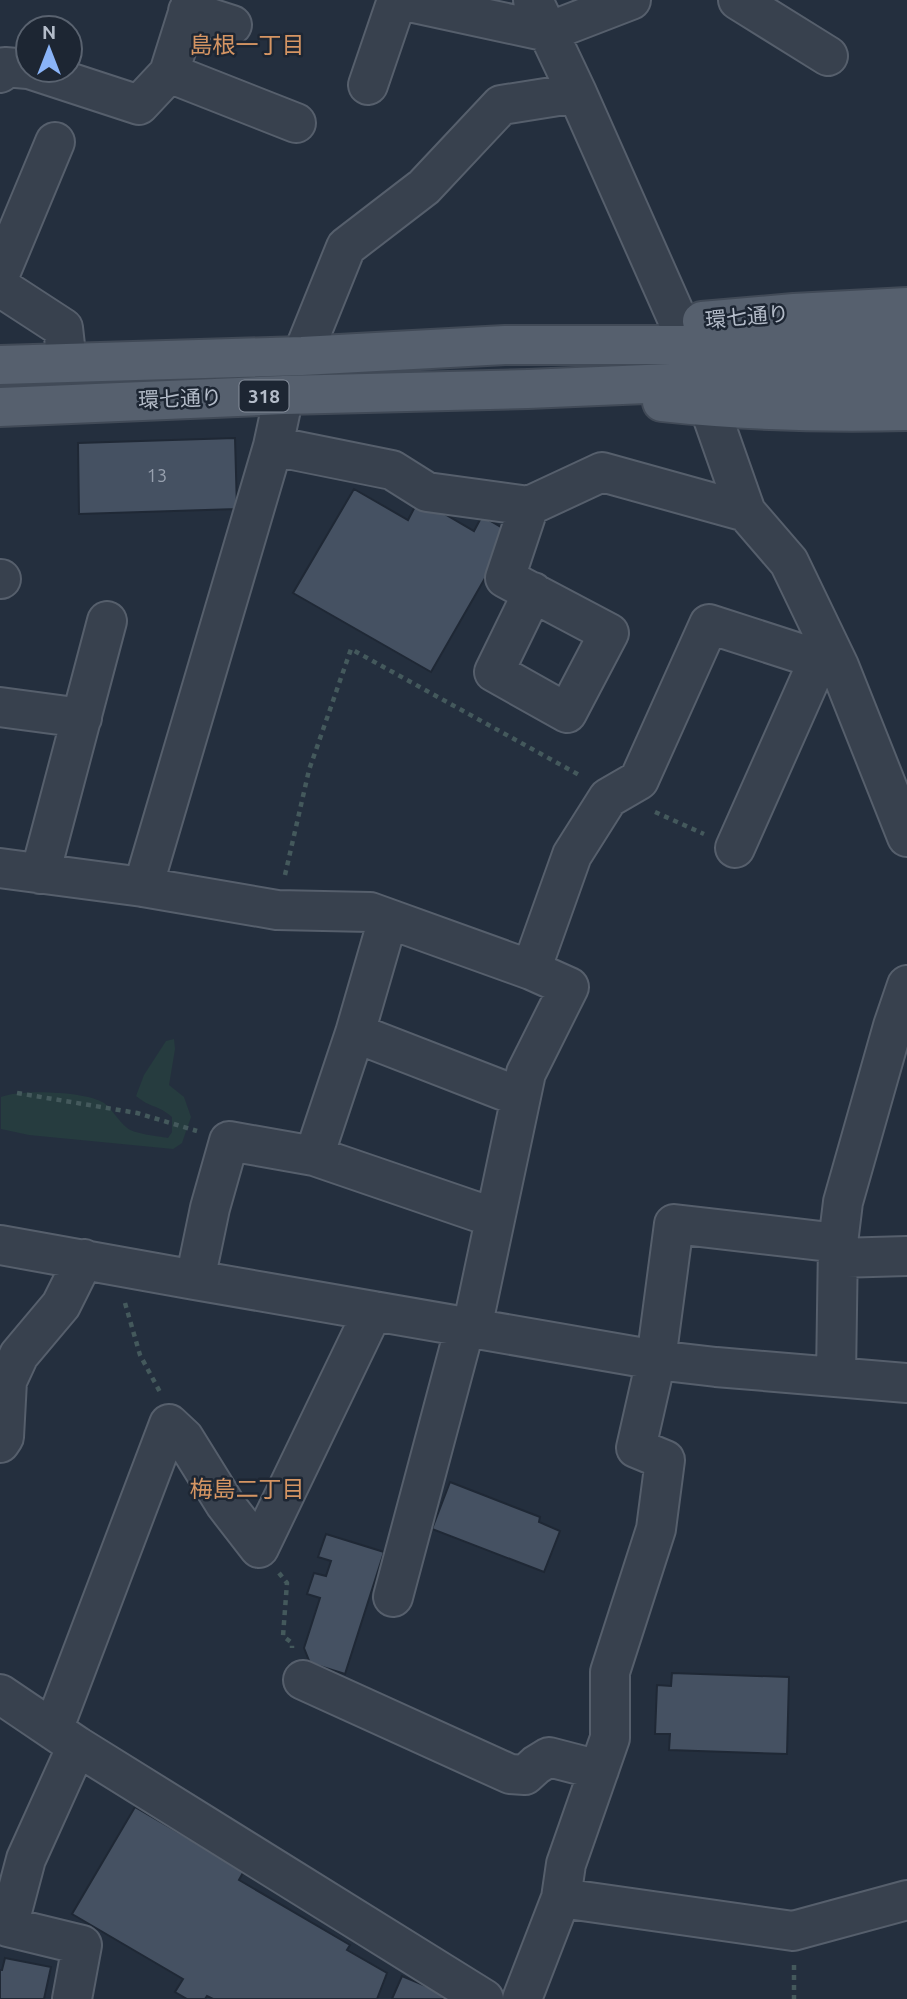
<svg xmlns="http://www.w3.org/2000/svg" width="907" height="1999" font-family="Ubuntu,'Noto Sans JP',sans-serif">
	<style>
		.green { fill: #263c3f }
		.building { fill: #455162; stroke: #1f2835; stroke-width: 2 }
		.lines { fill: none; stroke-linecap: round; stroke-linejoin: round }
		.minor-casing { stroke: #565f6c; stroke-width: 42 }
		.major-casing { stroke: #414a57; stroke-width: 42 }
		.path { stroke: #44595c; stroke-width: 4.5; stroke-dasharray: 5 5; stroke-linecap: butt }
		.minor { stroke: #38414e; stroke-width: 38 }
		.major { stroke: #56606e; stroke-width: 38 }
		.labels { text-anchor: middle; stroke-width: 5; stroke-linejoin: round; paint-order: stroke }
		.number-label { font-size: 18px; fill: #98a1af }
		.shield { fill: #1d2633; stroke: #878f9c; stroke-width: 2 }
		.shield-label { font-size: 19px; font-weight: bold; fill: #b4bcc9 }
		.street-label { font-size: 21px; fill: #b4bcc9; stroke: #1d2633 }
		.neighbourhood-label { font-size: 23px; fill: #d59563; stroke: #1d2633 }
	</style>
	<rect width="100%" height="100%" fill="#242f3e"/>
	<path class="green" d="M174,1039l1,10 -6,36 15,12 7,20 -9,26 -9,6 -144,-14 -28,-6v-32c19,-8 85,-6 103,6 8,6 14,17 22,24 7,7 32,9 42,11l4,-6v-15c-13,-12 -22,-9 -36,-21l8,-21 22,-34z"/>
	<path class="building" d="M235,438l2,71 -158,5 -1,-71z
		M354,489l54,31 11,-21 55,32 8,-15 29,17 -80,139 -138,-79z
		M450,1482l90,35 -1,5 21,9 -16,41 -112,-43z
		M326,1534l58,18 -39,122 -35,-11 -6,-15 16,-50 -13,-4 7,-21 12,3 5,-15 -13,-4z
		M672,1673l117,4 -2,77 -118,-4 1,-16h-15l2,-49 14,1z
		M135,1807l109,64 -5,9 111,65 -3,5 40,23 -10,26h-164l-6,-3 -2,3h-18l-12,-7 8,-13 -111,-65z
		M5,1958l46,9 -7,32h-44v-29h2z
		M402,1976l50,21 -1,2h-59z"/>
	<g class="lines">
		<defs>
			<path id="minor" d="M400,0l148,32 83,-32
				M533,0l44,93 102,230
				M738,0l90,56
				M188,11l44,14
				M32,70l107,35 30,-32 23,-73
				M0,73l5,-6 23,2
				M169,73l127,50
				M368,85l29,-85
				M0,274l55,-132
				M0,287l63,41 4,35
				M302,356l44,-109 78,-60 77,-82 76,-12
				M709,407l37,105 43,50 50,104 68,171
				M273,446l119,24 35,22 102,14 73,-34 144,40
				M529,506l-24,72 104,55 -42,80 -73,-41 39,-80
				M0,579h1
				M0,707l82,11
				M735,848l84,-189
				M0,868l143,19 134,23 93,2 161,58 38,17 -43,86 -54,255
				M40,874l67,-253
				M143,887l130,-441 11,-51
				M531,970l41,-115 36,-57 31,-18 70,-156 130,42
				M355,1033l165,64
				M314,1156l41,-123 33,-114
				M0,1245l195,35 461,80 60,7 191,16
				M838,1258l69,-2
				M195,1280l15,-72 19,-67 85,15 181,62
				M836,1377l2,-134 5,-41 50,-176 14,-41
				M0,1443l4,-6 3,-56 12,-26 42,-50 23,-46
				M393,1597l72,-270
				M303,1680l207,94 15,1 11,-10 13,-8 50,13
				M0,1694l77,52 407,253
				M53,1730l116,-306 15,14 41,66 34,44 114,-237
				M561,1898l232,33 114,-31
				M72,1999l10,-54 -74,-18 18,-68 51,-113
				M522,1999l39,-101 5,-34 44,-126v-66l46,-143 9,-69 -29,-12 20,-88 18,-136 164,19"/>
			<path id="major" d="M702,321l92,-8 113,-6
				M0,365l302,-9 203,-11h197l205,-6
				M662,402c82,9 163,11 245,9
				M0,407l284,-12 244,-6 379,-16"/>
		</defs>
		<use href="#minor" class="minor-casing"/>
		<use href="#major" class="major-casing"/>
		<path class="path" d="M655,812l49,22
			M285,875l24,-105 42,-121 230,127
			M17,1093l120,20 60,18
			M125,1303l15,52 20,37
			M279,1573l8,10 -4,53 9,7v5
			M794,1965v34"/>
		<use href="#minor" class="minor"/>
		<use href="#major" class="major"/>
	</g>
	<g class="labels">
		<g class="number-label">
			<text x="157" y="482">13</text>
		</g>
		<rect class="shield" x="239.5" y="380.5" width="49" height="31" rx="5"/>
		<g class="shield-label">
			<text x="264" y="403">318</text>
		</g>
		<g class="street-label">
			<text transform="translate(747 317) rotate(-5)" y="7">環七通り</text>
			<text transform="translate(180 399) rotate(-2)" y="7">環七通り</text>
		</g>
		<g class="neighbourhood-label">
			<text x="247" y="53">島根一丁目</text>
			<text x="247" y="1497">梅島二丁目</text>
		</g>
	</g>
	<g transform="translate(49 49)"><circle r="33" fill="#1d2633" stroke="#59626f" stroke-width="2"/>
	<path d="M0-5L12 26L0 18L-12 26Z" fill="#8ab4f8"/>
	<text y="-10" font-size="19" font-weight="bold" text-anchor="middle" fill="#b4bcc9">N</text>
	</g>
</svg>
